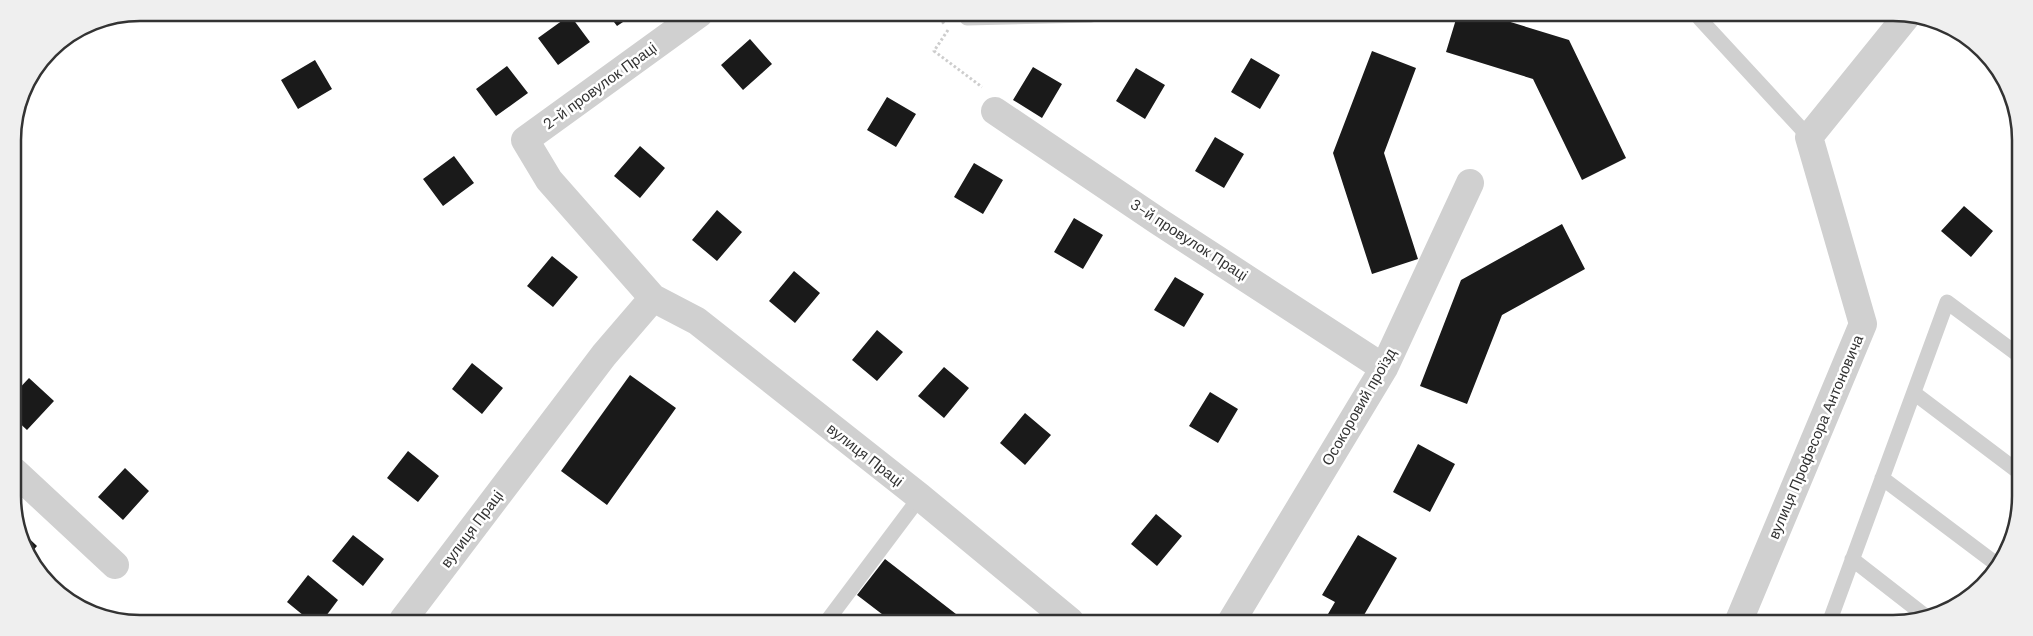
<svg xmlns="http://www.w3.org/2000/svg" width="2033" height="636" font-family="'DM Sans',sans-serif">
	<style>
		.building { fill: #1a1a1a }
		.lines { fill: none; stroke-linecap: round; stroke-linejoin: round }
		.path { stroke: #cdcdcd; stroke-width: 3; stroke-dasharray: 2.5 2.5; stroke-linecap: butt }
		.service { stroke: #d0d0d0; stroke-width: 15 }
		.minor { stroke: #d0d0d0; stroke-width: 28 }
		.labels { text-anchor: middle; stroke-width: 5; stroke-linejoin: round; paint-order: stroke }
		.street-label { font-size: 15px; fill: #333; stroke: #fff }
		.rim { fill: none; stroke: #333; stroke-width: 2.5 }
	</style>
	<rect width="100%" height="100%" fill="#fff"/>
	<path class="building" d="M608,14h27l-18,12z
		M570,15l20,27 -32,23 -20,-27z
		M1457,16h34l78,24 57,118 -44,22 -49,-101 -87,-27z
		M750,39l22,25 -29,26 -22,-25z
		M1372,51l44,17 -32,85 34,106 -46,15 -39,-121z
		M1251,58l29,17 -20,34 -29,-17z
		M315,60l17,29 -34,20 -17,-29z
		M507,66l21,27 -32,23 -20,-27z
		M1033,67l29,17 -20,34 -29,-18z
		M1136,68l29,17 -20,34 -29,-18z
		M887,97l29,17 -20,33 -29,-17z
		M1215,137l29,17 -20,34 -29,-17z
		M640,146l25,22 -25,30 -26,-22z
		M454,156l20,27 -31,23 -20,-27z
		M974,163l29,17 -20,34 -29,-17z
		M1964,206l29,25 -22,26 -30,-26z
		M717,210l25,22 -25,29 -25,-21z
		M1074,218l29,17 -20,34 -29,-17z
		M1562,224l23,45 -83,46 -35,89 -47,-18 41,-106z
		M552,256l26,21 -25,30 -26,-21z
		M794,271l26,22 -25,30 -26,-22z
		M1175,277l29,17 -20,33 -30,-17z
		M877,330l26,22 -26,29 -25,-21z
		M472,363l31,25 -21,26 -30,-25z
		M944,367l25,21 -25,30 -26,-22z
		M630,375l46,33 -69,97 -46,-34z
		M29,378l25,23 -27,29 -13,-12v-24z
		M1210,392l28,17 -20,34 -29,-17z
		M1025,413l26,22 -26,30 -25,-22z
		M1418,444l37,20 -25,48 -37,-20z
		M408,451l31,25 -21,26 -31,-24z
		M125,468l24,23 -26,29 -25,-23z
		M1156,514l26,22 -25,30 -26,-22z
		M20,530l17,16 -6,7z
		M353,535l31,24 -21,27 -31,-25z
		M1358,535l39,23 -37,64h-19l-13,-8 7,-12 -13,-7z
		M885,559l80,62h-74l-34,-26z
		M308,575l30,25 -15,20h-14l-22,-18z"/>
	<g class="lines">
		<path class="path" d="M936,14l9,11
			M948,30l-14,21 48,36"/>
		<path class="service" d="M967,18l124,-3
			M1700,19l109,118
			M1914,393l102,77
			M1882,478l117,88
			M1852,559l72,56
			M827,621l93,-124
			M1829,623l118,-321 70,52"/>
		<path class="minor" d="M995,111l163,110 226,147
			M653,298l-104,-118 -24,-40 174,-126
			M15,472l100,93
			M403,620l201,-265 49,-57 44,23 223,176 150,124
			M1231,622l153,-254 86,-185
			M1738,623l125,-299 -54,-187 97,-120"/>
	</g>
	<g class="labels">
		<g class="street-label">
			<text transform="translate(600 86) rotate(-36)" y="5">2-й провулок Праці</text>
			<text transform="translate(1189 240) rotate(33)" y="5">3-й провулок Праці</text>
			<text transform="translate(1359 407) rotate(-60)" y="5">Осокоровий проїзд</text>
			<text transform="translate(1816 437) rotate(-67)" y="5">вулиця Професора Антоновича</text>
			<text transform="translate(865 455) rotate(38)" y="5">вулиця Праці</text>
			<text transform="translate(472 529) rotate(-53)" y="5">вулиця Праці</text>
		</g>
	</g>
	<path d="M0 0H2033V636H0ZM140 21H1893A119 119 0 0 1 2012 140V496A119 119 0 0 1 1893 615H140A119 119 0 0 1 21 496V140A119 119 0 0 1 140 21Z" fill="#efefef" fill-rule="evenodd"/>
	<path class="rim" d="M140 21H1893A119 119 0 0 1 2012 140V496A119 119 0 0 1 1893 615H140A119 119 0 0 1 21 496V140A119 119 0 0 1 140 21Z"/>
</svg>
